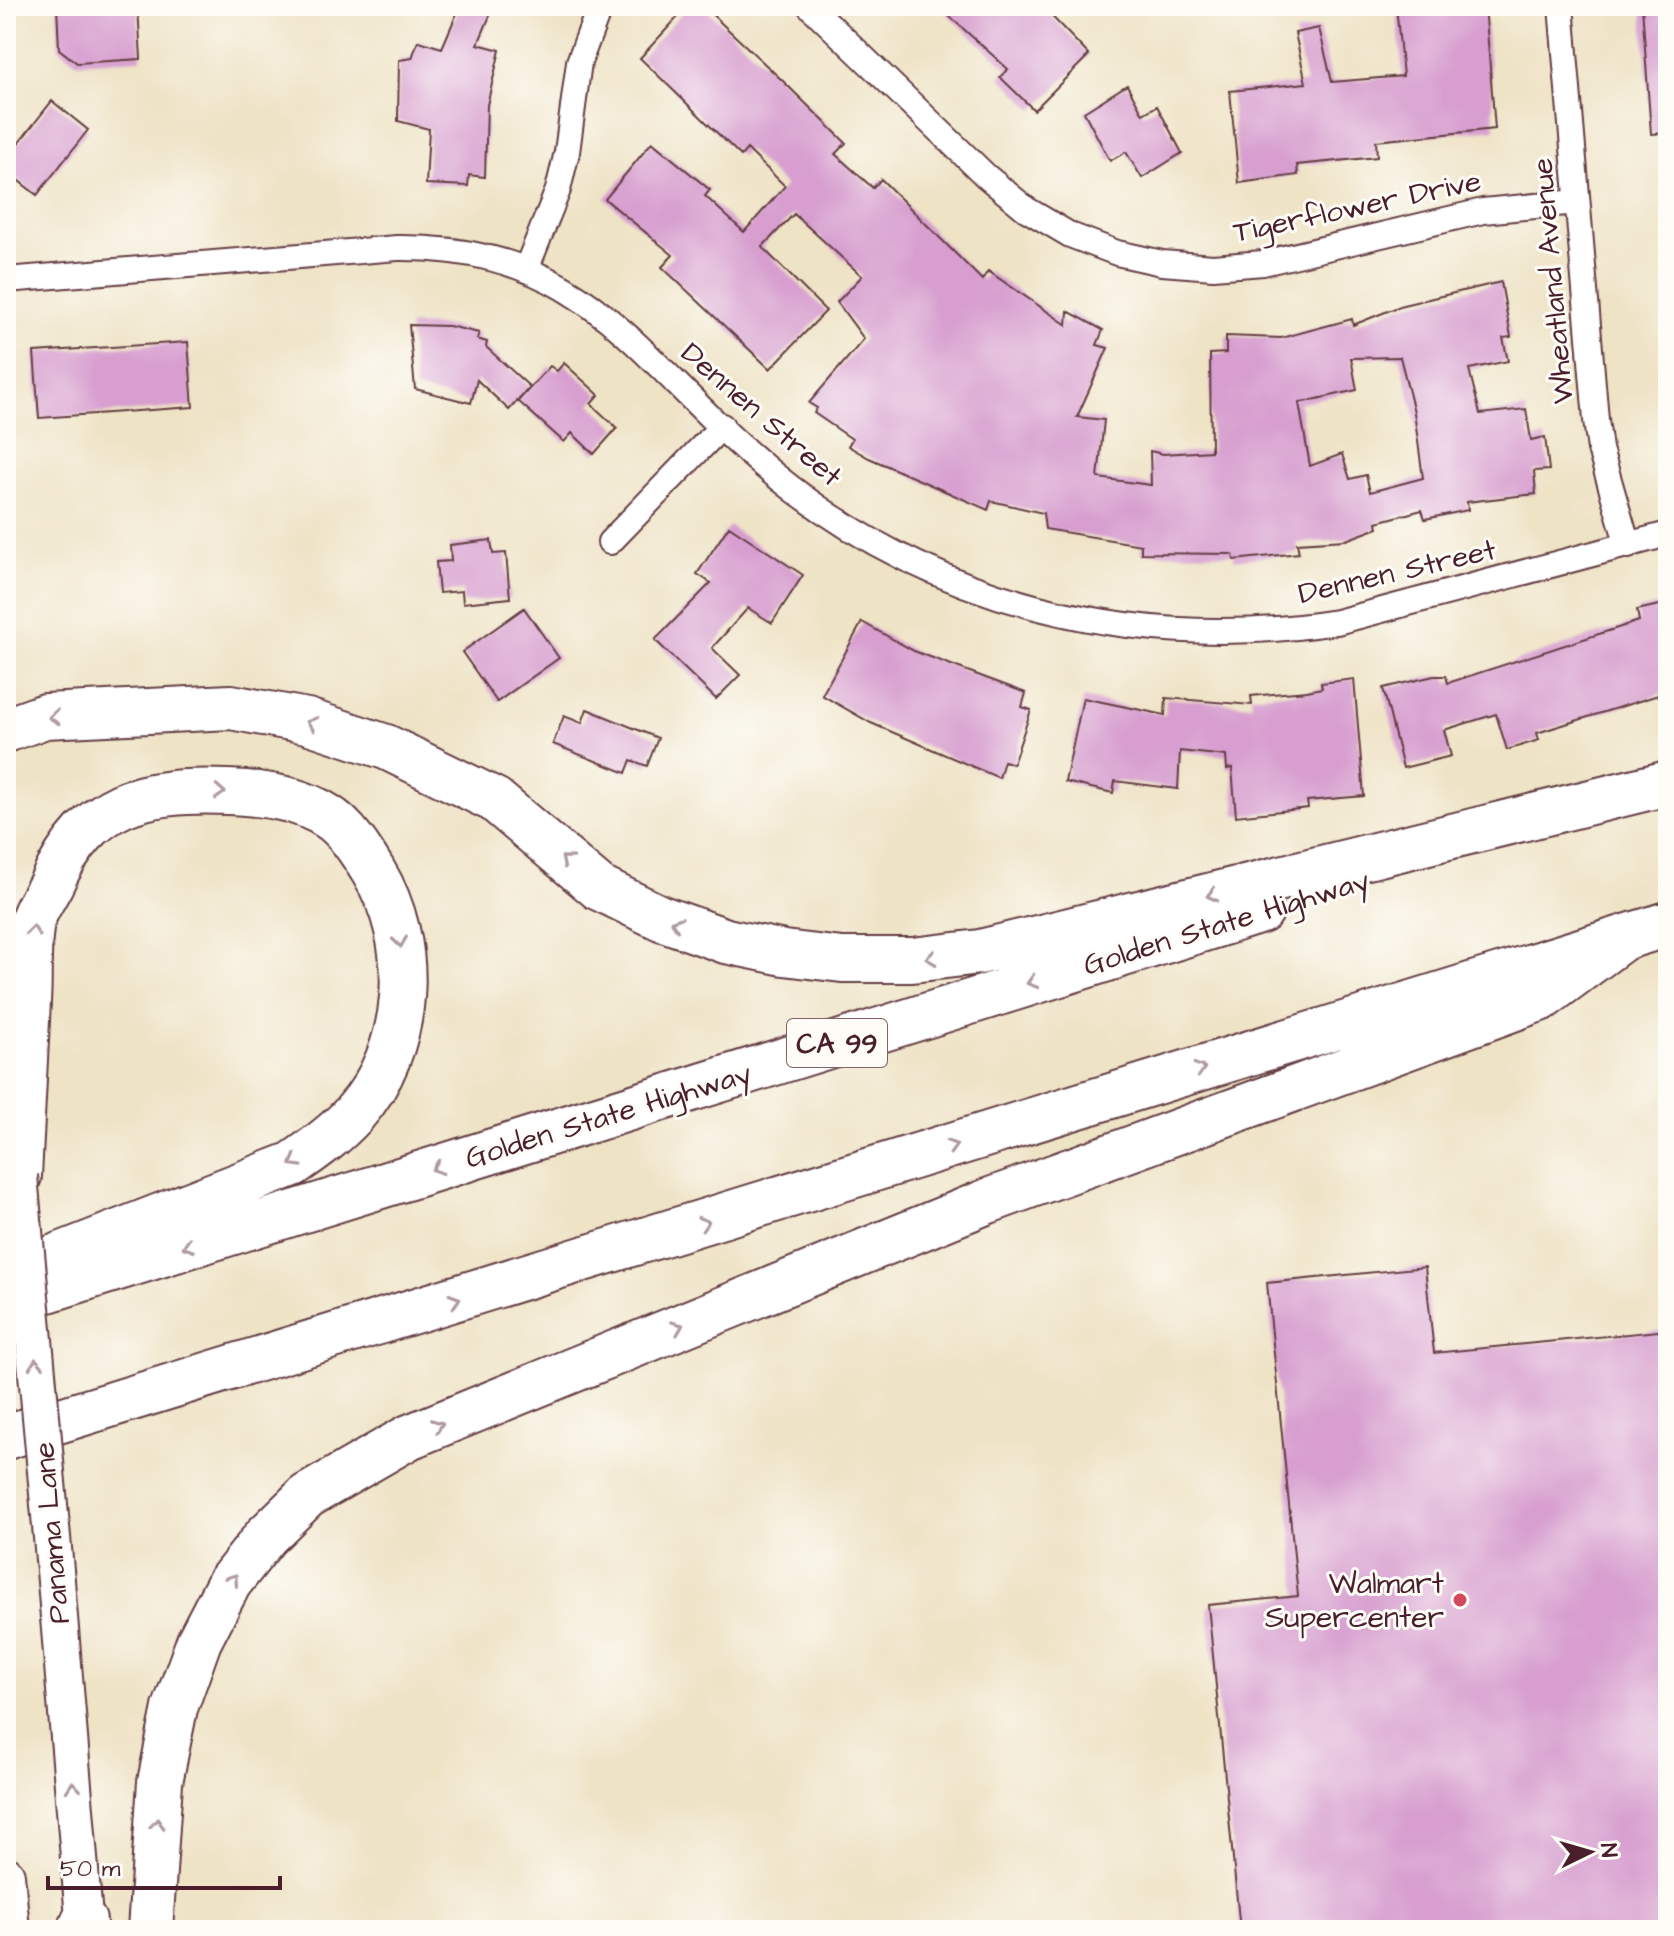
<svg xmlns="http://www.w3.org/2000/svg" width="1674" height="1936" font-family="'Architects Daughter',sans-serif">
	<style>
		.building { fill: #d79ecf; fill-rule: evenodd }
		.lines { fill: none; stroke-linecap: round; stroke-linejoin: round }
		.minor-casing { stroke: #633c42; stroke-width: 28 }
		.secondary-casing { stroke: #633c42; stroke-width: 40 }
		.motorway-casing { stroke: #633c42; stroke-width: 48 }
		.minor { stroke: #fff; stroke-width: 24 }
		.secondary { stroke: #fff; stroke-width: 36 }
		.motorway { stroke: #fff; stroke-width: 44 }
		.secondary-bridge-casing { stroke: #633c42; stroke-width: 40; stroke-linecap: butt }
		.secondary-bridge { stroke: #fff; stroke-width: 36 }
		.oneway { stroke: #ae9aa0 }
		.poi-dot { fill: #d1495b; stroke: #fdfcf7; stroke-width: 3 }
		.labels { text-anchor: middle; stroke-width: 6; stroke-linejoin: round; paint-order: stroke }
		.shield { fill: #fdfcf7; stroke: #806168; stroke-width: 2 }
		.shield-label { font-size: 28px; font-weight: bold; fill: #4a1f2b }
		.street-label { font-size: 30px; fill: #4a1f2b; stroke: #fdfcf7 }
		.poi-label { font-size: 30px; fill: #4a1f2b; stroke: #fdfcf7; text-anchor: end }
	</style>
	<rect width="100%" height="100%" fill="#fdfcf7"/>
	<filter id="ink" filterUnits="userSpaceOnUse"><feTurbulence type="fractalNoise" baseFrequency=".0125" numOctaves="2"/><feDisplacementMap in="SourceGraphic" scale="16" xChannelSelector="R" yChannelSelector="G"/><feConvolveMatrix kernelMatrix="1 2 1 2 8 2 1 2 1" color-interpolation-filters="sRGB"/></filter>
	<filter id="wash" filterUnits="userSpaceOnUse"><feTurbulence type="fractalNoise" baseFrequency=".006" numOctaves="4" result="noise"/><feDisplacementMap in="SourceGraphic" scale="32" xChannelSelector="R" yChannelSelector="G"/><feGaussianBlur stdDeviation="1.8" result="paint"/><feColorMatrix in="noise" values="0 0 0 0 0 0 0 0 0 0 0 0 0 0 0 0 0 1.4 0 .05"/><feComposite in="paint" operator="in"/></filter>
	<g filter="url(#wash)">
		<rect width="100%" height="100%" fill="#efe3c6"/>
		<g id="blocks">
			<path class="building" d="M57,6h81l3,53 -64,4 -18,-14z
				M460,6h34l-16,38 22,6 -13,55 -2,72 -16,-2 -1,11 -42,-2 3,-55 -31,-8 1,-61 13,-2 6,-17 24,7z
				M688,6h15l82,77 61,60 -11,11 38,34 8,-9 101,101 6,-9 79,54 1,-14 35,19 -6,15 11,3 -31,69 27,3 -6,58 53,7 -1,-34 13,3 48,-3 -1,-97 16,-1v-17l55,2 71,-19 1,6 50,-20 98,-23 10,55 -8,1 5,23 -39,8 11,45 46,-5 5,31 14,-3 4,33 -15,1 2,23 -69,8 1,8 -43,9 -3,-9 -45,12 1,6 -32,12 -49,3 2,10 -65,7 -1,-6 -92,-1v-8l-96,-16 -2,-16 -52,-12 -3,9 -119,-52 -21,-12 4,-7 -38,-26 3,-5 -8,-5 55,-64 -27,-37 25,-26 -68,-62 -32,33 64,64 -56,58 -108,-102 11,-12 -68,-56 47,-57 58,48 -5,6 39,36 41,-46 -38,-37 -6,7 -101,-98zM1400,357l14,55 9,66 -53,14 -4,-17 -16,4 -8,-25 -32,12 -11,-63 58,-13 -6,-32z
				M938,6h104l47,49 -55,55 -34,-33 8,-8z
				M1396,6h89l10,123 -119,12 1,16 -80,8 1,10 -59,8 -9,-92 76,-8 -11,-50 24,-5 13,54 71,-6z
				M1642,6h26v127l-17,1z
				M1127,85l16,29 14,-8 25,47 -40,25 -16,-26 -16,9 -26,-49z
				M52,101l36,29 -51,65 -31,-24v-12z
				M409,325l40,1 30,7 -2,6 10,3 -1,5 44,40 -21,23 -32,-30 -6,23 -56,-14z
				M188,342l5,65 -154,11 -5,-66z
				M564,363l35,32 -8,9 26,24 -23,26 -22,-21 -8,9 -46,-41 32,-35 7,5z
				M729,526l74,49 -31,48 -24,-15 -36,40 28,27 -24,24 -61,-59 56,-57 -14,-9z
				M491,540l2,14 13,-1 4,45 -47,5 -1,-12 -23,2 -3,-31 15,-1 -1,-16z
				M1668,603v89l-131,41 2,7 -32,10 -11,-36 -52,16 7,26 -48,12 -20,-80 51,-12h12l2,7 191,-62 -2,-11z
				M524,608l35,50 -62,44 -35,-50z
				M862,622l52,29 112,42 -4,14 9,3 -18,54 -9,-3 -5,17 -128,-55 -49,-28z
				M1354,679l10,117 -57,5 1,7 -72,8 -4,-48 -5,1 -1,-13 -46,-5 -2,38 -63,-8 -2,12 -48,-11 18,-84 82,17 1,-17 86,7 -1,-9 56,-5 15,-3 -1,-5z
				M587,709l71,29 -11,28 -16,-6 -5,13 -73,-29 11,-28 18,7z
				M1425,1267l9,86 234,-23v600h-428l-32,-325 90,-9 -31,-313z"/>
		</g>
	</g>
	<g filter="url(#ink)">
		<use href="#blocks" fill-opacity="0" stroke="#633c42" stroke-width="2"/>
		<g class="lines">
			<defs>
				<path id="minor" d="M810,6l176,170 40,33 44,26 47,18 45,10 51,4 50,-4 220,-52 94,-9
					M1561,6l35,414 4,29 28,97
					M527,267l31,-77 9,-38 12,-90 21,-56
					M6,280l391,-32c194,-2 241,115 374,224 160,131 363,181 566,150l331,-88
					M610,542l112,-116"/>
				<path id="secondary" d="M56,1581l29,349
					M6,1875l5,55"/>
				<path id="motorway" d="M6,730l39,-14 186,-9 76,14 79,26 109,53 104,88 62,30 65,23 58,12 58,7h70l68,-8 688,-169
					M19,1176c3,-58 6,-117 9,-175 2,-25 -1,-54 4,-79 3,-12 13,-26 19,-38 39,-84 91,-95 177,-92 32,1 71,6 99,24 19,11 35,37 46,55 45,73 39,178 -19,243 -18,20 -39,35 -61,50l-269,105
					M6,1303l1255,-392
					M6,1437l1662,-513
					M80,1930l4,-9
					M150,1930l10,-148 15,-74 24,-67 30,-58 37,-47 41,-40 102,-59 579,-236 554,-203 81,-60"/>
			</defs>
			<use href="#minor" class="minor-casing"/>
			<use href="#secondary" class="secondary-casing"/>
			<use href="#motorway" class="motorway-casing"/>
			<use href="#minor" class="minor"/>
			<use href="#secondary" class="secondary"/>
			<use href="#motorway" class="motorway"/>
			<defs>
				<path id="secondary-bridge" d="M19,1176l37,405"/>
			</defs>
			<use href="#secondary-bridge" class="secondary-bridge-casing"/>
			<use href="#secondary-bridge" class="secondary-bridge"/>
		</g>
		<defs><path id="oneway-chevron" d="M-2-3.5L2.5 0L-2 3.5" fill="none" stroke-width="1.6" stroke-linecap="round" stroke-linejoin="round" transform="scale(2)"/></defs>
		<g class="oneway">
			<use href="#oneway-chevron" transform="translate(54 717) rotate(174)"/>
			<use href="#oneway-chevron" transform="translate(312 723) rotate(-164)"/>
			<use href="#oneway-chevron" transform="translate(220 792) rotate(3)"/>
			<use href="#oneway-chevron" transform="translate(566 860) rotate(-140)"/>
			<use href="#oneway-chevron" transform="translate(1212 895) rotate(166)"/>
			<use href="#oneway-chevron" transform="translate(676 923) rotate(-161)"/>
			<use href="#oneway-chevron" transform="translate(33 931) rotate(-83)"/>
			<use href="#oneway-chevron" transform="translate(400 942) rotate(82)"/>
			<use href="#oneway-chevron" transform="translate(931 958) rotate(173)"/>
			<use href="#oneway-chevron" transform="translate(1032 982) rotate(163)"/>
			<use href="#oneway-chevron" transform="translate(1200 1069) rotate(-17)"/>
			<use href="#oneway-chevron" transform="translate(952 1146) rotate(-17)"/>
			<use href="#oneway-chevron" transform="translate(295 1162) rotate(150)"/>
			<use href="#oneway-chevron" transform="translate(437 1168) rotate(163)"/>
			<use href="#oneway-chevron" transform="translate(704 1223) rotate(-17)"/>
			<use href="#oneway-chevron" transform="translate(188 1246) rotate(163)"/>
			<use href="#oneway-chevron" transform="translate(455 1300) rotate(-17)"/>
			<use href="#oneway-chevron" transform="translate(678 1327) rotate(-22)"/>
			<use href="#oneway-chevron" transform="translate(36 1364) rotate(-95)"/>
			<use href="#oneway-chevron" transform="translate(438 1425) rotate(-22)"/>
			<use href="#oneway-chevron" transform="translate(233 1579) rotate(-55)"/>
			<use href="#oneway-chevron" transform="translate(73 1787) rotate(-95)"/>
			<use href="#oneway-chevron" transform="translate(157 1824) rotate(-86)"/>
		</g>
	</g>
	<circle class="poi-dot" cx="1460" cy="1600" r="8"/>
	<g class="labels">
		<rect class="shield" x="787" y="1019" width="100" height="48" rx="6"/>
		<g class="shield-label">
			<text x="837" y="1053">CA 99</text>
		</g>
		<g class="street-label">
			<text transform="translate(1357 206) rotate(-12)" y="10">Tigerflower Drive</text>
			<text transform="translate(1552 281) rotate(-95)" y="10">Wheatland Avenue</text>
			<text transform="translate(762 414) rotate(41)" y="10">Dennen Street</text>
			<text transform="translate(1397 571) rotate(-13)" y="10">Dennen Street</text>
			<text transform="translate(1226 922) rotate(-17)" y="10">Golden State Highway</text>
			<text transform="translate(608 1115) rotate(-17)" y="10">Golden State Highway</text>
			<text transform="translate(51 1533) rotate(-95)" y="10">Panama Lane</text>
		</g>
		<g class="poi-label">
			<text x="1444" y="1593">Walmart<tspan x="1444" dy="34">Supercenter</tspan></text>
		</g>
	</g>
	<rect width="1674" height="1936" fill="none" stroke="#fdfcf7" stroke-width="32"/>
	<g transform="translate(1590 1852) rotate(85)" stroke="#fdfcf7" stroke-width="6" paint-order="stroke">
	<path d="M0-6L14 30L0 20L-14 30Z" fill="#4a1f2b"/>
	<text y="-12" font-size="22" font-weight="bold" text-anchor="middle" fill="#4a1f2b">N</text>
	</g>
	<path d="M48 1876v12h232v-12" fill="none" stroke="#4a1f2b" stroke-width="4"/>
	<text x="60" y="1876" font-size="24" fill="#4a1f2b" stroke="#fdfcf7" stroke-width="6" paint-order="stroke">50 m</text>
</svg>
